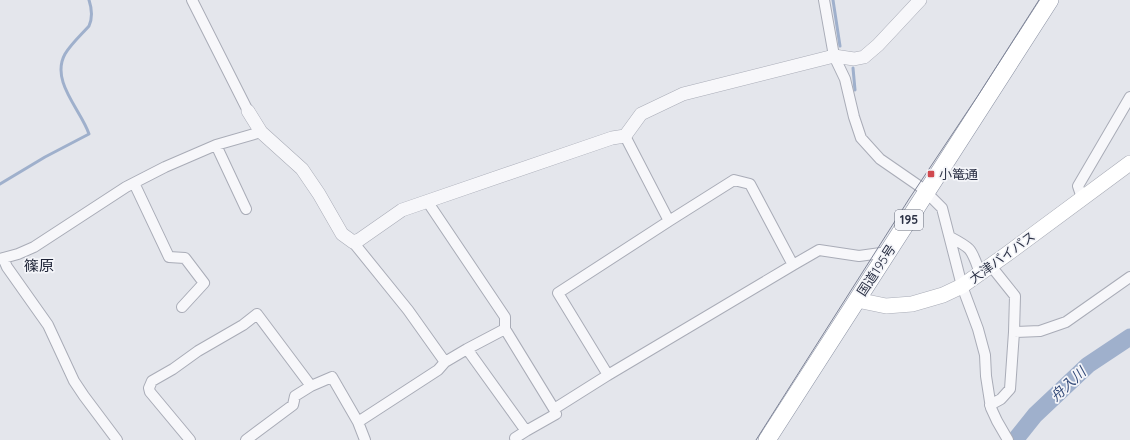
<svg xmlns="http://www.w3.org/2000/svg" width="1130" height="440" font-family="Quicksand,'Noto Sans JP',sans-serif">
	<style>
		.lines { fill: none; stroke-linecap: round; stroke-linejoin: round }
		.stream { stroke: #9fb0cc; stroke-width: 3 }
		.river { stroke: #9fb0cc; stroke-width: 17 }
		.minor-casing { stroke: #a9acb7; stroke-width: 12 }
		.tertiary-casing { stroke: #a9acb7; stroke-width: 14 }
		.secondary-casing { stroke: #a9acb7; stroke-width: 16 }
		.trunk-casing { stroke: #8b92a3; stroke-width: 18 }
		.minor { stroke: #f7f7fa; stroke-width: 10 }
		.tertiary { stroke: #f7f7fa; stroke-width: 13 }
		.secondary { stroke: #fff; stroke-width: 15 }
		.trunk { stroke: #fff; stroke-width: 17 }
		.tram { stroke: #7d8396; stroke-width: 1 }
		.poi-dot { fill: #d0494f; stroke: #f4f5f9; stroke-width: 1.5 }
		.labels { text-anchor: middle; stroke-width: 3.5; stroke-linejoin: round; paint-order: stroke }
		.shield { fill: #f4f5f9; stroke: #676c7b; stroke-width: 1 }
		.shield-label { font-size: 12px; font-weight: bold; fill: #2b3145 }
		.poi-label { font-size: 13px; fill: #2b3145; stroke: #f4f5f9; text-anchor: start }
		.street-label { font-size: 13px; fill: #2b3145; stroke: #f4f5f9 }
		.water-label { font-size: 14px; font-style: italic; fill: #344b79; stroke: #f4f5f9 }
		.quarter-label { font-size: 15px; fill: #1d2336; stroke: #f4f5f9 }
	</style>
	<rect width="100%" height="100%" fill="#e4e6ec"/>
	<g class="lines">
		<path class="stream" d="M833,0l7,46
			M853,68l2,22
			M0,184l45,-27 44,-23c-8,-24 -39,-53 -24,-80 6,-10 16,-19 24,-28 4,-9 3,-17 0,-26"/>
		<path class="river" d="M1015,440l20,-25 53,-50 42,-28"/>
		<defs>
			<path id="minor" d="M192,0l56,111
				M824,0l10,56 11,23 9,38 7,21 19,21 42,29 20,20 20,78 16,43 7,26 1,21 5,32 6,13 11,19
				M625,136l44,85 65,-41 16,4 43,81 -185,110 -50,-82 111,-72
				M216,145l30,64
				M134,183l35,74 16,1 19,25 -22,24
				M1082,198l-4,-12 52,-89
				M950,237c23,12 21,12 30,36
				M353,242l55,68 37,52 22,-13 38,-20v-12l-78,-116
				M3,258l4,9 41,58 26,56 10,15 33,44
				M0,259l18,-5 16,-7 92,-60 39,-20 51,-22 45,-13
				M793,265l26,-15 40,6 29,-4
				M991,266l24,30 -1,36 26,-1 26,-9 64,-45
				M505,329l49,80
				M467,349l59,82 30,-17 -2,-5 54,-34
				M311,386l21,-9 26,45 80,-52 7,-8
				M990,405l11,-6 9,-10 4,-57
				M358,422l7,18
				M190,440l-40,-48 -1,-4 3,-7 21,-12 25,-18 45,-26 14,-11 54,72 -16,10 -2,9 -47,35
				M517,440l-2,-2 11,-7"/>
			<path id="tertiary" d="M248,111l13,21 41,37 17,25 23,40 11,8 6,-2 43,-30 210,-72 13,-2 16,-22 42,-20 151,-38 20,3 10,-2 14,-12 42,-45"/>
			<path id="secondary" d="M857,300l29,6 26,-2 31,-9 19,-9 45,-32 123,-91"/>
			<path id="trunk" d="M767,440l283,-440"/>
		</defs>
		<use href="#minor" class="minor-casing"/>
		<use href="#tertiary" class="tertiary-casing"/>
		<use href="#secondary" class="secondary-casing"/>
		<use href="#trunk" class="trunk-casing"/>
		<use href="#minor" class="minor"/>
		<use href="#tertiary" class="tertiary"/>
		<use href="#secondary" class="secondary"/>
		<use href="#trunk" class="trunk"/>
		<path class="tram" d="M756,440l153,-241 68,-102 62,-97"/>
	</g>
	<rect class="poi-dot" x="927" y="170" width="8" height="8" rx="2"/>
	<g class="labels">
		<rect class="shield" x="895" y="210" width="28" height="20" rx="3"/>
		<g class="shield-label">
			<text x="909" y="224">195</text>
		</g>
		<g class="poi-label">
			<text x="939" y="179">小篭通</text>
		</g>
		<g class="street-label">
			<text transform="translate(1002 257) rotate(-36)" y="5">大津バイパス</text>
			<text transform="translate(876 270) rotate(-57)" y="5">国道195号</text>
		</g>
		<g class="water-label">
			<text transform="translate(1068 384) rotate(-43)" y="5">舟入川</text>
		</g>
		<g class="quarter-label">
			<text x="39" y="271">篠原</text>
		</g>
	</g>
</svg>
